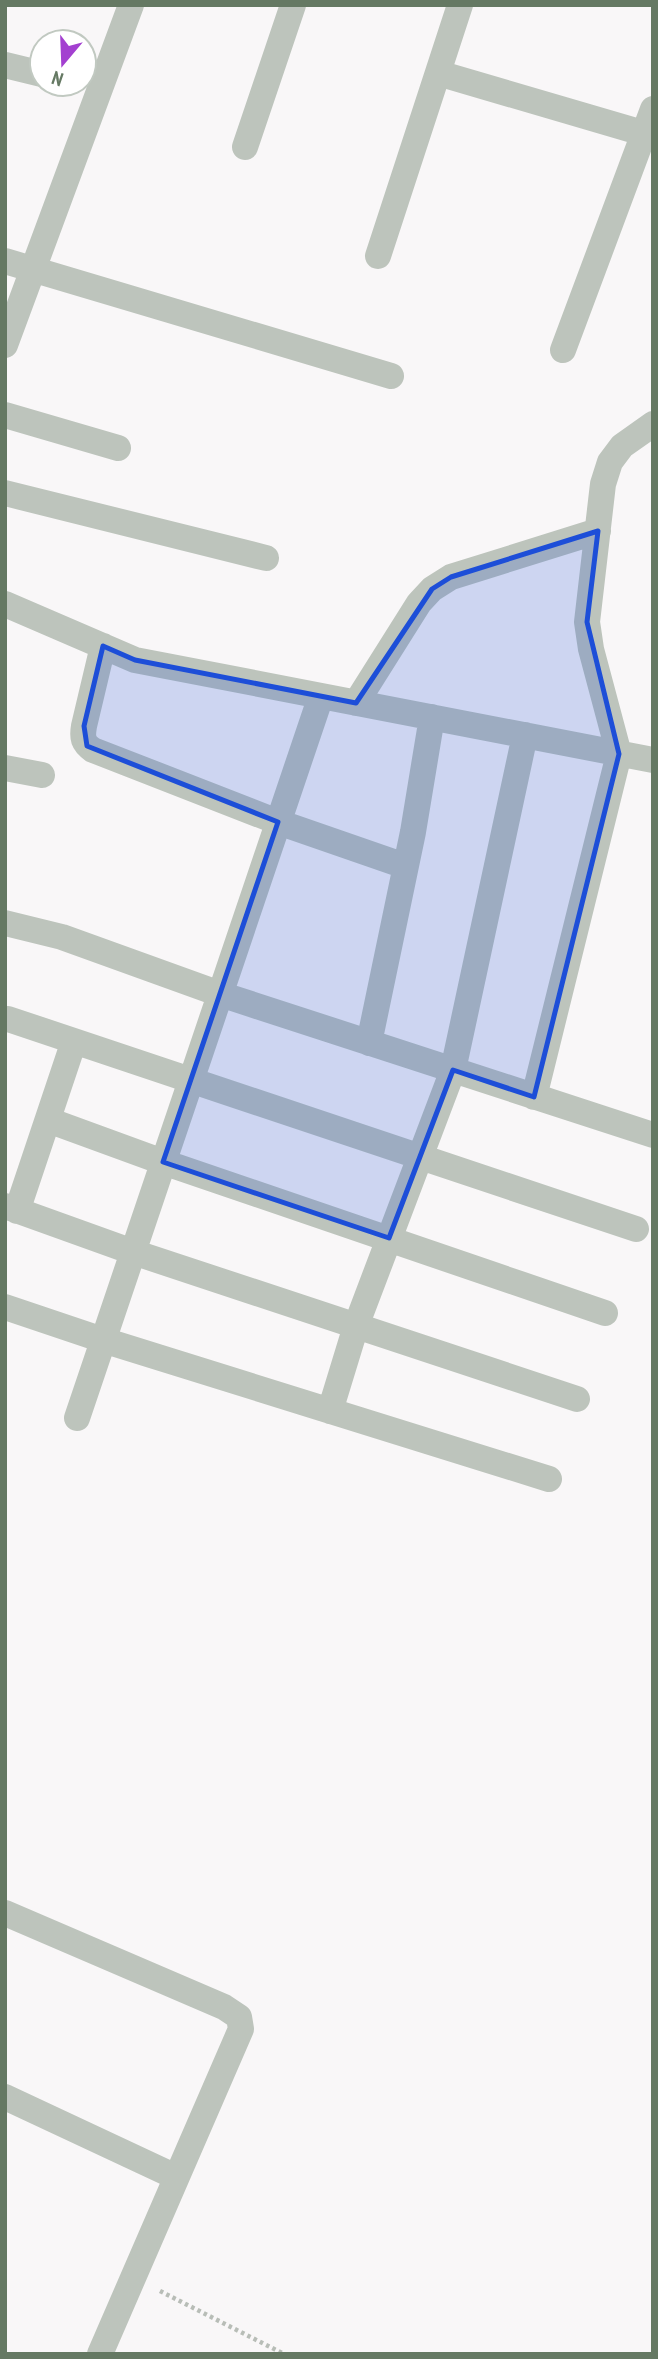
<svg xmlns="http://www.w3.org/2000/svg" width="658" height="2359" font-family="'PT Sans Narrow',sans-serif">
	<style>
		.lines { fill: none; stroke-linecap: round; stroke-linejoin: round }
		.path { stroke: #b8bdb7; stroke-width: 4.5; stroke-dasharray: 3.5 3.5; stroke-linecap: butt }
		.minor { stroke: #bdc4bc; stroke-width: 26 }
		.marked { fill: #1d4ed8; fill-opacity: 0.2; stroke: #1d4ed8; stroke-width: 5; stroke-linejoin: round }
	</style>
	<rect width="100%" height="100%" fill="#f9f7f8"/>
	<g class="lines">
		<path class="path" d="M160,2291l124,63"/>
		<path class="minor" d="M5,65l37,9
			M438,73l215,63
			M245,147l48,-142
			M378,256l82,-251
			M5,261l386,115
			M5,345l126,-340
			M563,350l90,-241
			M5,415l113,33
			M5,493l261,65
			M5,604l130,56 518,100
			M103,646l-19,80c-2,12 -1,17 9,24l185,72 127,44
			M356,703l63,-100 13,-14 19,-12 147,-46
			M5,768l37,7
			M5,923l57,14 158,57 433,141
			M8,1019l628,210
			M369,1043l44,-211 19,-115
			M534,1097l85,-343 -28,-105 -4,-27 16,-138 7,-22 12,-16 31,-22
			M48,1120l115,42 442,151
			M5,1206l128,46 444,147
			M17,1211l57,-170
			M5,1307l98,33 446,139
			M330,1411l26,-85 97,-256 72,-335
			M77,1418l244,-722
			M5,1913l219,94 15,10 2,12 -141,325
			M5,2097l171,80"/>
	</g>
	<path class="marked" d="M598,531l-11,91 32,132 -85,343 -81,-27 -64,168 -226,-76 115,-340 -191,-76 -3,-20 19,-80 32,14 221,43 76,-114 19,-12z"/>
	<rect width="658" height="2359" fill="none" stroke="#657963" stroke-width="14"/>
	<g transform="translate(63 63) rotate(199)"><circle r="33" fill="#ffffff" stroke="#c1c9c1" stroke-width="2"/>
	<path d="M0-5L12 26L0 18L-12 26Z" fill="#a340d0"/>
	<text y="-10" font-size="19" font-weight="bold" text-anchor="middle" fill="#657963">N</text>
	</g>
</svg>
